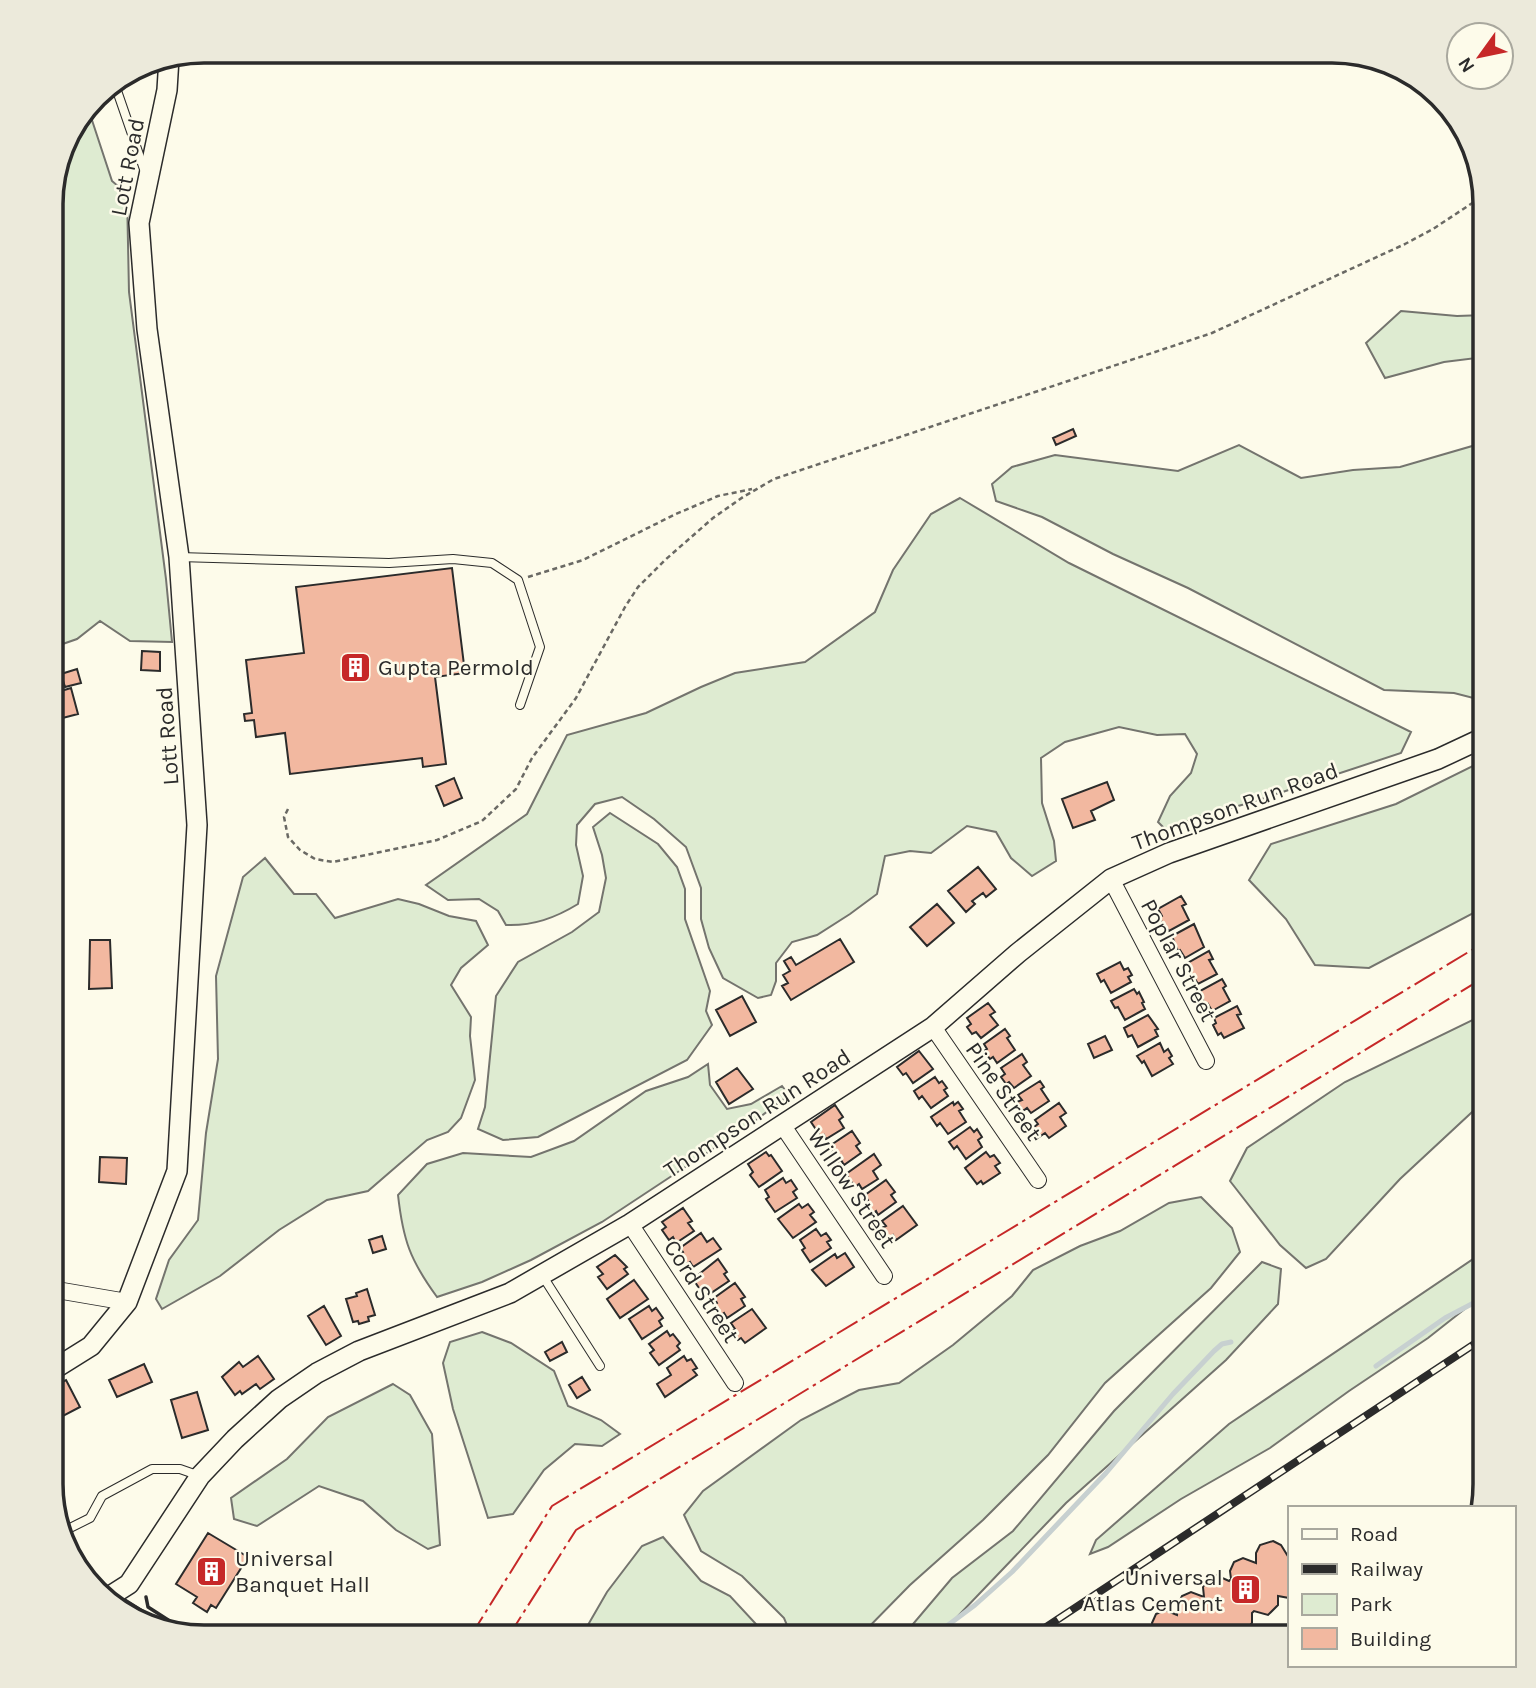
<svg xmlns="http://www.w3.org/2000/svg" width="1536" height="1688" font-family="Karla,sans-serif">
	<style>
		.green { fill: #deebd1; stroke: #74746e; stroke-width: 2 }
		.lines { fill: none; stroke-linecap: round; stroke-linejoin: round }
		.stream { stroke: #c7d0d0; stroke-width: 5 }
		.building { fill: #f2b8a0; stroke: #2b2b2b; stroke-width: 2 }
		.service-casing { stroke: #2b2b2b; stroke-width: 10 }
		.minor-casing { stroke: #2b2b2b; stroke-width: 18 }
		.tertiary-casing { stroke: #2b2b2b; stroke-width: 22 }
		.path { stroke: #6a6964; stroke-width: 2.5; stroke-dasharray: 5 3.5; stroke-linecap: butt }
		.service { stroke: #fdfbea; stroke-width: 8 }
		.minor { stroke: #fdfbea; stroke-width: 16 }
		.tertiary { stroke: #fdfbea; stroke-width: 19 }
		.rail-casing { stroke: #2b2b2b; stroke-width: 8 }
		.rail { stroke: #fdfbea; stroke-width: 5; stroke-dasharray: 16; stroke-linecap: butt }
		.wall { stroke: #2b2b2b; stroke-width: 3.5 }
		.power { stroke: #c62828; stroke-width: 2; stroke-dasharray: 24 5 3.5 5; stroke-linecap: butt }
		.labels { text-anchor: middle; stroke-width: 5; stroke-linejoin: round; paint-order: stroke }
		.street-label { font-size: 23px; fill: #2b2b2b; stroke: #fdfbea }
		.poi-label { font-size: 23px; fill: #2b2b2b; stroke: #fdfbea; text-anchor: start }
		.rim { fill: none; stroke: #2b2b2b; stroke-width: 3.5 }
	</style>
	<rect width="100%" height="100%" fill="#fdfbea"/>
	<path class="green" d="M88,108l24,73 15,13 2,98 37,287 6,63 -42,-1 -30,-20 -23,18 -26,9v-454l16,-58z
		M1401,311l56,5 28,-1v54l-9,-11 -32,4 -59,16 -19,-35z
		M1485,438v263l-31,-8 -70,-3 -196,-102 -75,-34 -71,-37 -46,-16 -4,-17 20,-17 43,-12 123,16 61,-26 62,33 52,-8 47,-3 79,-23z
		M960,498l109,65 342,169 -10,21 -152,50 -48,13 -35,14 -8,-8 12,-26 21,-23 6,-19 -12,-20 -28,1 -38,-8 -54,15 -24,16 1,45 12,38 2,20 -24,15 -21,-18 -15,-26 -29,-6 -36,27 -21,-2 -25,5 -8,38 -27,20 -33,21 -25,7 -16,21v18l-5,14 -13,3 -35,-20 -14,-30 -8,-29v-31l-15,-41 -32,-28 -32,-22 -27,7 -18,21 -1,20 7,31 -5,28c-23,14 -45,22 -72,21l-8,-14 -19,-12 -31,1 -22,-15 101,-71 40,-79 79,-22 55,-26 34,-14 70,-11 70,-50 18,-42 38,-56z
		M1485,760v147l-116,61 -54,-3 -29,-46 -37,-39 22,-36 125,-40z
		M610,813l48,31 19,23 8,22v30l25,72 -4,20 6,14 -25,35 -149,77 -35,3 -25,-11 7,-22 11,-111 22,-34 54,-30 27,-20 7,-34 -4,-23 -9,-28z
		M265,858l29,36h22l19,24 63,-19 21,5 30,12 27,5 12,24 -27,23 -10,17 20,32 -1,19 5,44 -14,38 -13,14 -21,8 -59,51 -41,9 -48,30 -59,46 -58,33 -6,-10 13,-39 29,-40 8,-87 12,-74 -2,-83 27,-99z
		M1485,1014v86l-85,79 -74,80 -20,9 -26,-23 -50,-64 17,-33 98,-66z
		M708,1064l2,21 17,24 24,-5 31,-18 7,9 -37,28 -150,99 -71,38 -49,22 -45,15c-27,-37 -34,-57 -39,-102l29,-31 36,-11 68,4 43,-16 72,-50 42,-14z
		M1201,1197l31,31 8,24 -29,36 -106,95 -57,72 -65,65 -73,65 -51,52h-67l-8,-19 -42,-42 -41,-25 -17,-36 19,-24 98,-71 58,-30 40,-7 54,-38 59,-49 21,-26 47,-24 40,-15 49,-28z
		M1485,1251v42l-57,45 -79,53 -79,57 -89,51 -73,48 -18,7 6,-14 133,-116z
		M1262,1262l19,7 -3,35 -52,56 -160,143 -128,134h-36l50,-59 61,-47 101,-120z
		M482,1332l29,11 43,28 14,35 33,14 19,14 -18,12 -27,-2 -31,26 -31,44 -25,4 -35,-109 -10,-46 7,-21z
		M393,1384l17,11 22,39 8,111 -12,4 -32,-19 -33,-29 -44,-15 -62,40 -23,-7 -3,-21 56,-39 41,-42z
		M663,1537l38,44 29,15 38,41h-187l26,-45 35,-46z"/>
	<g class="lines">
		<path class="stream" d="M1376,1366l69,-48 40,-21
			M932,1637l43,-32 37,-33 94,-99 67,-79 41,-43 8,-7 9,-2"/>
	</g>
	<path class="building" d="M1073,429l3,7 -20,9 -3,-7z
		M452,568l13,105 -30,4 11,87 -23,3 -1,-9 -132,16 -5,-41 -29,4 -2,-17 -9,1 -1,-7 8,-1 -6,-53 58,-7 -8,-66z
		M142,651l18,1v19l-19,-1z
		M77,669l4,14 -16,4 -4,-13z
		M57,679l4,12 10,-3 7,26 -27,7v-41z
		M454,778l8,20 -18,8 -8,-20z
		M1107,782l7,18 -23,11 4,9 -22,8 -11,-29z
		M978,867l18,22 -10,8 -3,-4 -11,8 3,3 -9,8 -18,-21z
		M1181,896l5,8 -4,2 7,14 -20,11 -10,-13 3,-2 -4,-7z
		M937,904l17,19 -27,23 -17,-19z
		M1194,924l10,23 -19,11 -5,-8 -2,1 -6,-15z
		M840,939l14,23 -63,38 -9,-14 6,-3 -5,-8 7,-4 -6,-10 7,-4 5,8z
		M90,940h20l2,48 -23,1z
		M1209,951l4,8 -4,1 8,14 -19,10 -4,-7 -4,2 -5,-8 4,-1 -3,-6z
		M1120,962l4,8 4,-2 4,7 -4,2 3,5 -20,11 -7,-13 -3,2 -4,-8z
		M1222,979l4,7 -3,2 7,13 -18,10 -4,-7 -3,2 -5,-15z
		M1134,989l3,5 2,-2 5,10 -2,1 3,6 -20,11 -7,-13 -3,1 -4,-7z
		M742,996l14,26 -26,14 -14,-26z
		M988,1003l7,9 -5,3 8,10 -17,13 -5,-6 -4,2 -5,-7 4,-3 -4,-6z
		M1237,1006l4,8 -4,1 7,13 -20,10 -3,-5 -3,2 -5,-10 3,-2 -2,-5z
		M1148,1015l10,14 -3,1 3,6 -20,11 -6,-12 -4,2 -4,-9z
		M1005,1029l5,7 -3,2 8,12 -18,13 -4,-6 -3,2 -6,-8 3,-2 -3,-5z
		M1105,1036l7,14 -18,8 -6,-14z
		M1160,1043l4,9 4,-3 4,7 -3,2 4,6 -21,12 -8,-15 -2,2 -5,-7z
		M919,1051l14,18 -20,14 -7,-10 -3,2 -6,-8z
		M1022,1054l5,8 -4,3 8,11 -17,12 -5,-6 -3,2 -5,-7 4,-3 -4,-6z
		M737,1068l16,21 -24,15 -13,-22z
		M935,1077l4,6 3,-2 5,7 -3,2 4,6 -17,12 -9,-12 -3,3 -5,-8z
		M1040,1081l4,6 -3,2 8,12 -18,12 -4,-5 -4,3 -6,-9 5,-2 -4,-5z
		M953,1102l1,3 4,-3 5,7 -4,2 7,11 -18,12 -8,-11 -3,3 -6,-9z
		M1059,1103l7,10 -6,4 6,9 -17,12 -4,-5 -9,6 -6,-9 8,-6 -3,-4z
		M835,1105l8,12 -4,3 5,8 -18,11 -2,-4 -3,2 -10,-15z
		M970,1127l4,5 3,-3 5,8 -4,3 4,7 -16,12 -9,-13 -3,3 -5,-7z
		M852,1131l8,12 -4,3 5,7 -17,12 -3,-5 -3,2 -7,-10 3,-2 -3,-5z
		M766,1152l3,4 2,-1 11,16 -23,16 -9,-12 3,-3 -5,-8z
		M986,1152l4,5 4,-2 6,8 -5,3 5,7 -17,11 -2,-3 -4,3 -12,-16z
		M874,1154l7,11 -8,6 5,8 -16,10 -3,-5 -4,3 -9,-13z
		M100,1157l27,1 -1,26 -27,-2z
		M783,1178l3,5 5,-3 6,9 -4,3 4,6 -22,14 -9,-13 3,-2 -4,-7z
		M886,1180l9,12 -4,3 5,7 -18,13 -2,-4 -4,3 -8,-12 4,-2 -3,-5z
		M799,1204l3,4 6,-4 6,8 -4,3 6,7 -23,16 -15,-19z
		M903,1206l14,19 -21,15 -3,-5 -4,3 -7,-10 4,-2 -4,-5z
		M683,1208l9,13 -4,2 6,8 -18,12 -3,-6 -4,3 -7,-10 4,-3 -4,-5z
		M816,1229l5,7 5,-3 5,7 -4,2 4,6 -21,14 -8,-12 3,-2 -5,-8z
		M701,1233l6,9 6,-4 8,11 -28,18 -3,-5 -3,2 -7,-10 3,-2 -3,-4z
		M382,1236l4,13 -13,4 -4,-13z
		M845,1253l9,14 -28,19 -14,-16 23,-16 2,4z
		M615,1255l12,12 -3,2 4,5 -21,15 -9,-12 5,-3 -6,-7z
		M718,1259l9,13 -3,2 5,7 -18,12 -4,-6 -6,4 -8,-12z
		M634,1280l14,19 -28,19 -13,-19z
		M735,1283l10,14 -4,2 4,7 -18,12 -3,-5 -3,2 -7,-10 3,-2 -3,-5z
		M367,1289l8,26 -7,2 1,4 -10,3 -1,-3 -5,1 -7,-23 11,-3 -1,-3z
		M324,1306l17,30 -15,9 -18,-29z
		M649,1306l3,5 4,-3 7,10 -4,3 3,5 -20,13 -13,-20z
		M752,1309l14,19 -21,15 -4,-5 -3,2 -3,-4 -3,-5 3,-2 -4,-6z
		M667,1331l3,5 3,-2 7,9 -3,3 3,4 -21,15 -9,-12 4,-3 -5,-6z
		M562,1342l5,10 -17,9 -5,-9z
		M258,1356l16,23 -14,10 -4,-5 -14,10 -2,-3 -5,4 -13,-18 17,-15 4,5z
		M684,1356l3,5 4,-2 6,9 -4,2 4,5 -32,22 -8,-13 14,-9 -4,-7z
		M144,1364l8,18 -35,15 -8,-17z
		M582,1377l8,13 -13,8 -8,-13z
		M66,1380l14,27 -17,9 -12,-23v-5z
		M197,1392l11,38 -26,8 -11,-38z
		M208,1533l40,24 -32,51 -5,-3 -4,7 -14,-9 4,-6 -21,-13z
		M1273,1541l8,4 8,13v40l-11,-2v9l-10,10 -14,-4 -2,2v10l-6,7 -9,3 -9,-4 -3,2 1,6h-100l3,-5 9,-4 13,5 2,-2 -1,-8 4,-9 9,-4 12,5 1,-11 4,-8 9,-4 13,5 -1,-10 5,-8 8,-4 13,6 2,-2 -1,-8 4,-9 9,-4 13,5v-10l4,-8z"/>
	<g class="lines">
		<defs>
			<path id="service" d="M114,82l31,90
				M179,557l210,6 64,-4 39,4 26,17 22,67 -20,58
				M542,1275l58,91
				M66,1530l24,-12 12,-22 50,-27h28l20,7"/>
			<path id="minor" d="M1111,879l95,182
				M933,1027l105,153
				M783,1126l101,150
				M630,1224l105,159
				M51,1289l76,13"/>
			<path id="tertiary" d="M51,1371l40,-25 36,-44 50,-131 20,-346 -18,-268 -32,-228 -8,-106 28,-133 2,-32
				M107,1598l22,-14 71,-108 35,-37 44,-40 38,-26 42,-22 151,-58 120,-69 303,-197 85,-74 93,-74 58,-26 269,-94 47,-22
				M117,1606l27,17"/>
		</defs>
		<use href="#service" class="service-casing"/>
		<use href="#minor" class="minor-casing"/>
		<use href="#tertiary" class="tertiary-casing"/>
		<path class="path" d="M528,577l55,-17 93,-46 42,-18 34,-7
			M288,809l-4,8 4,20 12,13 15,9 18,3 104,-22 45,-19 34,-32 16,-31 44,-60 49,-91 13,-20 27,-27 48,-42 30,-21 31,-18 438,-146 193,-89 28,-15 50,-33"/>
		<use href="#service" class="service"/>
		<use href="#minor" class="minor"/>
		<use href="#tertiary" class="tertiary"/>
		<defs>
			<path id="rail" d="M1031,1637l454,-300"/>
		</defs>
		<use href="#rail" class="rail-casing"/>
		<use href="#rail" class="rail"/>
		<path class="wall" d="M146,1597l2,10 42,27
			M261,1637l2,-2"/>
		<path class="power" d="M470,1637l82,-131 933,-564
			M508,1637l68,-107 909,-553"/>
	</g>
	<defs>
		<symbol id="building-square" viewBox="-11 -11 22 22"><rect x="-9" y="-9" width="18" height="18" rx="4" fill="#c62828" stroke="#fdfbea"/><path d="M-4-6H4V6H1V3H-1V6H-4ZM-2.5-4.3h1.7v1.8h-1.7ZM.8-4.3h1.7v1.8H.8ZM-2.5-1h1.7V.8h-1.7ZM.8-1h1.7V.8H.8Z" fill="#fff"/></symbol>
	</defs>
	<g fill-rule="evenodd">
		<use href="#building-square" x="338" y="650" width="35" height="35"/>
		<use href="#building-square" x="194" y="1554" width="35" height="35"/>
		<use href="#building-square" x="1228" y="1572" width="35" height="35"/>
	</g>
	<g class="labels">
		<g class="street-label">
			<text transform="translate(127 167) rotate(-79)" y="8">Lott Road</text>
			<text transform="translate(167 736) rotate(-94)" y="8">Lott Road</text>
			<text transform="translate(1235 806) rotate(-20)" y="8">Thompson Run Road</text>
			<text transform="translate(1179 960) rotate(62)" y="8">Poplar Street</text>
			<text transform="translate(1004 1091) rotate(55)" y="8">Pine Street</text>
			<text transform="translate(757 1113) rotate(-33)" y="8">Thompson Run Road</text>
			<text transform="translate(852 1188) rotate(56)" y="8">Willow Street</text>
			<text transform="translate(702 1291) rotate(57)" y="8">Cord Street</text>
		</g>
		<g class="poi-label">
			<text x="378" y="675">Gupta Permold</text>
			<text x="235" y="1566">Universal<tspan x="235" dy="26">Banquet Hall</tspan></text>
			<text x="1223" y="1585" text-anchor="end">Universal<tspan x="1223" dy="26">Atlas Cement</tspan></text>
		</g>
	</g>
	<path d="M0 0H1536V1688H0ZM204 63H1332A141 141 0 0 1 1473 204V1484A141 141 0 0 1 1332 1625H204A141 141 0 0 1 63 1484V204A141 141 0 0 1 204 63Z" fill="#eceadb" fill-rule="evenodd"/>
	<path class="rim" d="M204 63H1332A141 141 0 0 1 1473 204V1484A141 141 0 0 1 1332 1625H204A141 141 0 0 1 63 1484V204A141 141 0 0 1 204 63Z"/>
	<rect x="1288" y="1506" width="228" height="161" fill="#fdfbea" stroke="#a9a89e" stroke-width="2"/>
	<rect x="1302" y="1529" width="35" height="10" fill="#fdfbea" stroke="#a9a89e" stroke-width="2"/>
	<text x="1350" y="1541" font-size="21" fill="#2b2b2b">Road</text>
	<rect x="1302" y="1564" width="35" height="10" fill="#2b2b2b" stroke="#a9a89e" stroke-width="2"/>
	<text x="1350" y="1576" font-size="21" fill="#2b2b2b">Railway</text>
	<rect x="1302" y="1594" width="35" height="21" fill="#deebd1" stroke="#a9a89e" stroke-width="2"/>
	<text x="1350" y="1611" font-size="21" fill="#2b2b2b">Park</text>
	<rect x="1302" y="1628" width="35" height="21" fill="#f2b8a0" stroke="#a9a89e" stroke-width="2"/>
	<text x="1350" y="1646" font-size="21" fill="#2b2b2b">Building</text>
	<g transform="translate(1480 56) rotate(237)"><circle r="33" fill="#fdfbea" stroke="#a9a89e" stroke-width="2"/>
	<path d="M0-5L12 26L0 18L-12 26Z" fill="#c62828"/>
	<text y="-10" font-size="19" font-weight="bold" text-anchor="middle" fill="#2b2b2b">N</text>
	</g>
</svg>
